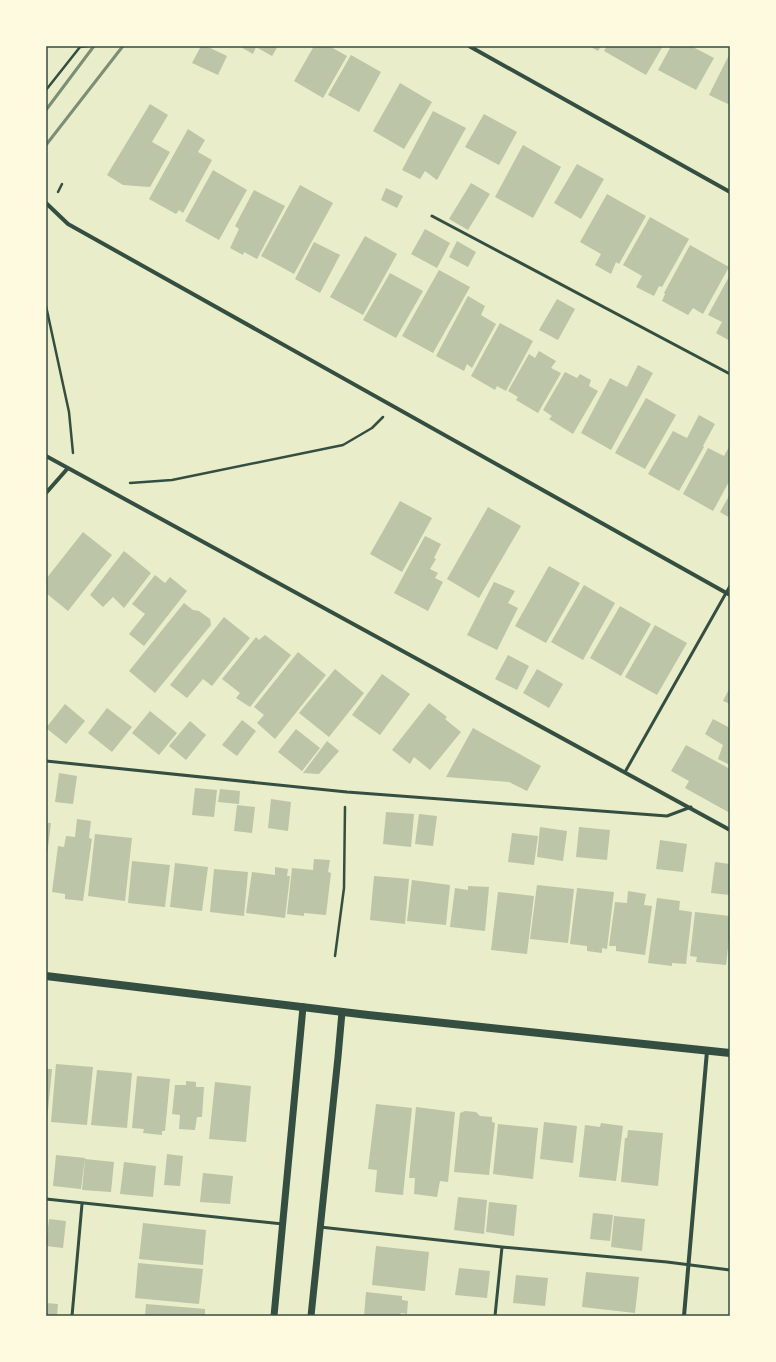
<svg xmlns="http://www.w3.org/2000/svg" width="776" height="1362" font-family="'IBM Plex Sans',sans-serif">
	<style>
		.building { fill: #bcc5a7 }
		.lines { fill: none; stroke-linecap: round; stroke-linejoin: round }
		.path { stroke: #344e41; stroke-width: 2.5 }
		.service { stroke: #344e41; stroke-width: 3 }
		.minor { stroke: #344e41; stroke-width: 4 }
		.tertiary { stroke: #344e41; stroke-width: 7 }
		.secondary { stroke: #344e41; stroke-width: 8 }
		.rail { stroke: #7c8e77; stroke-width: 3 }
		.neatline { fill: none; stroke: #344e41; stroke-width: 1.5 }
	</style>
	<rect width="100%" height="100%" fill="#e9edc9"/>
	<path class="building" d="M201,46h5l21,10 -9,19 -26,-12z
		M239,46h39l-6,10 -16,-9 -3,7z
		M314,46h15l18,10 -24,42 -29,-17z
		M589,46h12l-3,5z
		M607,46h56l-17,29 -42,-24z
		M671,46h20l23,12 -18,32 -38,-20z
		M730,53v52l-21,-10z
		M351,55l30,17 -22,40 -31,-17z
		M400,83l32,19 -28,47 -31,-18z
		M150,104l18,11 -16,27 18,10 -20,35 -27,-2 -16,-10z
		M433,111l33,17 -29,52 -12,-9 -5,8 -18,-9z
		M484,114l33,18 -18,33 -34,-18z
		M188,129l17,11 -7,12 14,8 -29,53 -4,-3 -3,4 -27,-15z
		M523,145l38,22 -28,51 -38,-21z
		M577,164l27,15 -23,40 -27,-16z
		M213,170l34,20 -28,50 -34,-19z
		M471,183l19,11 -22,36 -19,-11z
		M300,185l33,18 -39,71 -33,-18z
		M386,188l17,8 -6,12 -16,-8z
		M254,190l31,16 -28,53 -13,-7 -1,3 -13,-7 9,-19 -4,-3z
		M607,194l39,22 -27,48 -3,-2 -5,12 -16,-9 6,-11 -21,-12z
		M650,217l39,22 -27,48 -3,-1 -5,10 -18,-9 6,-11 -19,-11z
		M425,229l25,14 -13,25 -26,-14z
		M365,236l32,18 -34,61 -33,-18z
		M457,241l19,11 -8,15 -19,-10z
		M314,242l26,13 -20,38 -25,-14z
		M690,245l39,22 -26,47 -10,-6 -5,7 -26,-14 3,-7 -1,-1z
		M439,270l31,17 -37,66 -31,-17z
		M390,273l33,18 -27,47 -33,-18z
		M730,275v66l-14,-8 6,-11 -14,-7z
		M468,296l17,10 -4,9 15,9 -24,44 -5,-4 -3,7 -28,-15z
		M557,299l18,10 -17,31 -19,-10z
		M500,323l33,18 -27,50 -9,-5 -2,4 -24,-14z
		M539,351l17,10 -5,7 10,5 -23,40 -22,-13 2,-3 -10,-6 21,-37 6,4z
		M638,365l15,8 -42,77 -30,-17 29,-55 17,9z
		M565,372l12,6 3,-4 11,6 -2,6 9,5 -25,43 -24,-15 3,-3 -9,-6z
		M646,398l30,17 -31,54 -30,-16z
		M699,415l16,9 -12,22 1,1 -25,44 -31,-17 25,-43 14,7z
		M730,445v35l-17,31 -30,-17 25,-46 16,8z
		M730,494v24l-10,-6z
		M400,501l32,17 -30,54 -32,-18z
		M488,507l33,19 -42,72 -32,-19z
		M83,532l29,23 -44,56 -22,-18v-14z
		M425,536l16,8 -7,14 2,1 -6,10 8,4 -3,5 8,4 -15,29 -34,-18z
		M124,551l27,22 -27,35 -11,-11 -10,10 -13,-12z
		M549,566l31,17 -34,60 -31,-17z
		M155,575l10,8 5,-6 17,14 -43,55 -15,-12 16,-20 -13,-10z
		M494,582l21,9 -7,12 10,5 -21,42 -30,-15z
		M584,585l31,18 -32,57 -32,-18z
		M184,603l9,7 6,1 11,8 1,6 -56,68 -26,-22z
		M620,606l31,18 -30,52 -31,-18z
		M224,617l26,21 -38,48 -9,-7 -16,19 -17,-13z
		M655,625l32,18 -30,52 -32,-18z
		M265,635l26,20 -41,52 -14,-9 4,-5 -18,-14 34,-42 3,3z
		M298,652l28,23 -51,64 -18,-16 7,-8 -10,-8z
		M508,655l21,11 -12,24 -22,-11z
		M335,669l29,24 -35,44 -30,-24z
		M537,669l26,15 -14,24 -26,-15z
		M382,674l28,20 -30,41 -28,-20z
		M730,687v17l-7,-3z
		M429,703l18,14 -2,2 16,13 -31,38 -16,-13 -4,7 -18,-14z
		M65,704l20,17 -19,23 -20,-16z
		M107,708l25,19 -20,25 -24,-19z
		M150,711l27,22 -18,22 -27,-22z
		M713,719l17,9v37l-12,-6 5,-14 -18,-11z
		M242,720l14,11 -19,25 -15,-11z
		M190,721l16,14 -20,25 -17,-14z
		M473,728l68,38 -14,25 -18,-9 -63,-5z
		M296,729l24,19 -18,23 -24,-19z
		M327,741l12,10 -20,23 -16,-1z
		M686,745l44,24v44l-45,-25 4,-7 -18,-10z
		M59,773l18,3 -4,28 -18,-2z
		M195,788l22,2 -3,27 -22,-2z
		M220,789l20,2 -1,13 -21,-2z
		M271,799l20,3 -3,29 -20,-3z
		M237,805l18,2 -3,26 -18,-2z
		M386,812l28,2 -3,33 -28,-3z
		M419,814l18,2 -4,30 -18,-2z
		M77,819l14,2 -2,17 3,1 -9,62 -18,-2v-5l-13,-2 6,-46 6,1 2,-11 9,1z
		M46,823h5l-4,32h-1z
		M540,827l27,4 -4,30 -26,-4z
		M579,827l31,3 -3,30 -31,-3z
		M512,833l26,3 -4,29 -26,-3z
		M95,834l37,4 -7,63 -37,-5z
		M660,840l27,4 -4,28 -27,-3z
		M314,859l16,1 -2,12 3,1 -5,42 -22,-2v3l-17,-2 5,-46 21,2z
		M132,861l38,4 -5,42 -37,-4z
		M715,862l15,2v31l-19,-2z
		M175,863l33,4 -6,44 -32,-4z
		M275,867l13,2 -1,7h3l-5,42 -39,-5 6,-41 23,3z
		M214,869l34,3 -4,44 -34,-4z
		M374,876l35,3 -4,45 -35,-4z
		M412,880l38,5 -4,40 -39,-4z
		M537,885l37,4 -6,54 -38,-4z
		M468,886l21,1 -4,44 -35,-4 5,-39 13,2z
		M577,888l37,4 -7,57 -5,-1v5l-15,-2v-5l-17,-2z
		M628,891l18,3 -2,11 8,1 -7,49 -29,-4v-5h-7l6,-44 12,1z
		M498,892l36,4 -7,58 -36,-4z
		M657,898l23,3 -1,9 13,2 -6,52 -14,-1v3l-24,-3z
		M695,912l35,4v14l-4,35 -30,-3 1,-5 -7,-1z
		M56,1064l37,3 -6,58 -36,-3z
		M46,1069h6l-5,51h-1z
		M97,1070l35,3 -5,55 -36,-3z
		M137,1076l33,3 -5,52h-3v4l-19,-2 1,-4 -12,-1z
		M186,1081l10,1v5h8l-2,30h-5l-2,13 -16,-1 1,-14 -8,-1 3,-29h11z
		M215,1082l36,4 -5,56 -37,-3z
		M376,1104l36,4 -9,87 -28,-3 2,-22 -9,-1z
		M416,1107l39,5 -7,70 -8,-1 -3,16 -23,-3 1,-16h-6z
		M465,1111l11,1 4,4 12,1v5l3,1 -6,52 -35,-3 6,-59z
		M544,1122l33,4 -4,37 -33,-4z
		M601,1123l22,3 -7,55 -37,-4 6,-52 15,2z
		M498,1124l40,4 -5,51 -40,-5z
		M628,1130l35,3 -5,53 -37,-4 4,-44h2z
		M167,1154l16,2 -3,30 -16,-1z
		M56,1155l29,3 -4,31 -28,-3z
		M85,1159l29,3 -3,30 -29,-2z
		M124,1162l32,4 -3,31 -33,-3z
		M203,1173l30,3 -3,28 -30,-2z
		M458,1197l29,3 -3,34 -30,-4z
		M489,1202l28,3 -3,31 -28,-4z
		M593,1213l20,2 -3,26 -20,-2z
		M614,1216l31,3 -3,32 -31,-4z
		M49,1219l17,2 -3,27 -17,-2z
		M143,1223l63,7 -3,35 -64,-6z
		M376,1246l53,6 -4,39 -53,-6z
		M138,1263l65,6 -4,35 -64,-6z
		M459,1268l31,3 -3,27 -32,-3z
		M586,1272l53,5 -4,36 -53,-6z
		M516,1275l32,3 -3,28 -32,-3z
		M366,1292l36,4v4l6,1 -1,13 -6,-1 -1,3h-36z
		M46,1303l12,1 -1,12h-11z
		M146,1304l59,5v7h-60z"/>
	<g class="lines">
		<path class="path" d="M46,90l34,-43 9,-1
			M58,192l4,-8
			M46,306l23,106 4,41
			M130,483l42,-3 171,-35 29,-17 11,-11
			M335,956l9,-68 1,-81"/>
		<path class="service" d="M432,216l298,158
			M46,761l301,31 320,24 24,-9
			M625,772l105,-186
			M46,1199l237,25
			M320,1227l182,20 165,15 63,8
			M72,1316l10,-112
			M495,1316l7,-69"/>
		<path class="minor" d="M469,46l261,146
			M46,203l22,21 662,371
			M46,456l684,374
			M46,493l22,-25
			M684,1316l23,-265"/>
		<path class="tertiary" d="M274,1316l29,-309
			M311,1316l27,-259 4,-45"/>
		<path class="secondary" d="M46,976l322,39 362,38"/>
		<path class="rail" d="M46,110l48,-64
			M46,145l77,-99"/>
	</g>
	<rect width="776" height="1362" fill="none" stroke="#fefae0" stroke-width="94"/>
	<rect x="47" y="47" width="682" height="1268" class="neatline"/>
</svg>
